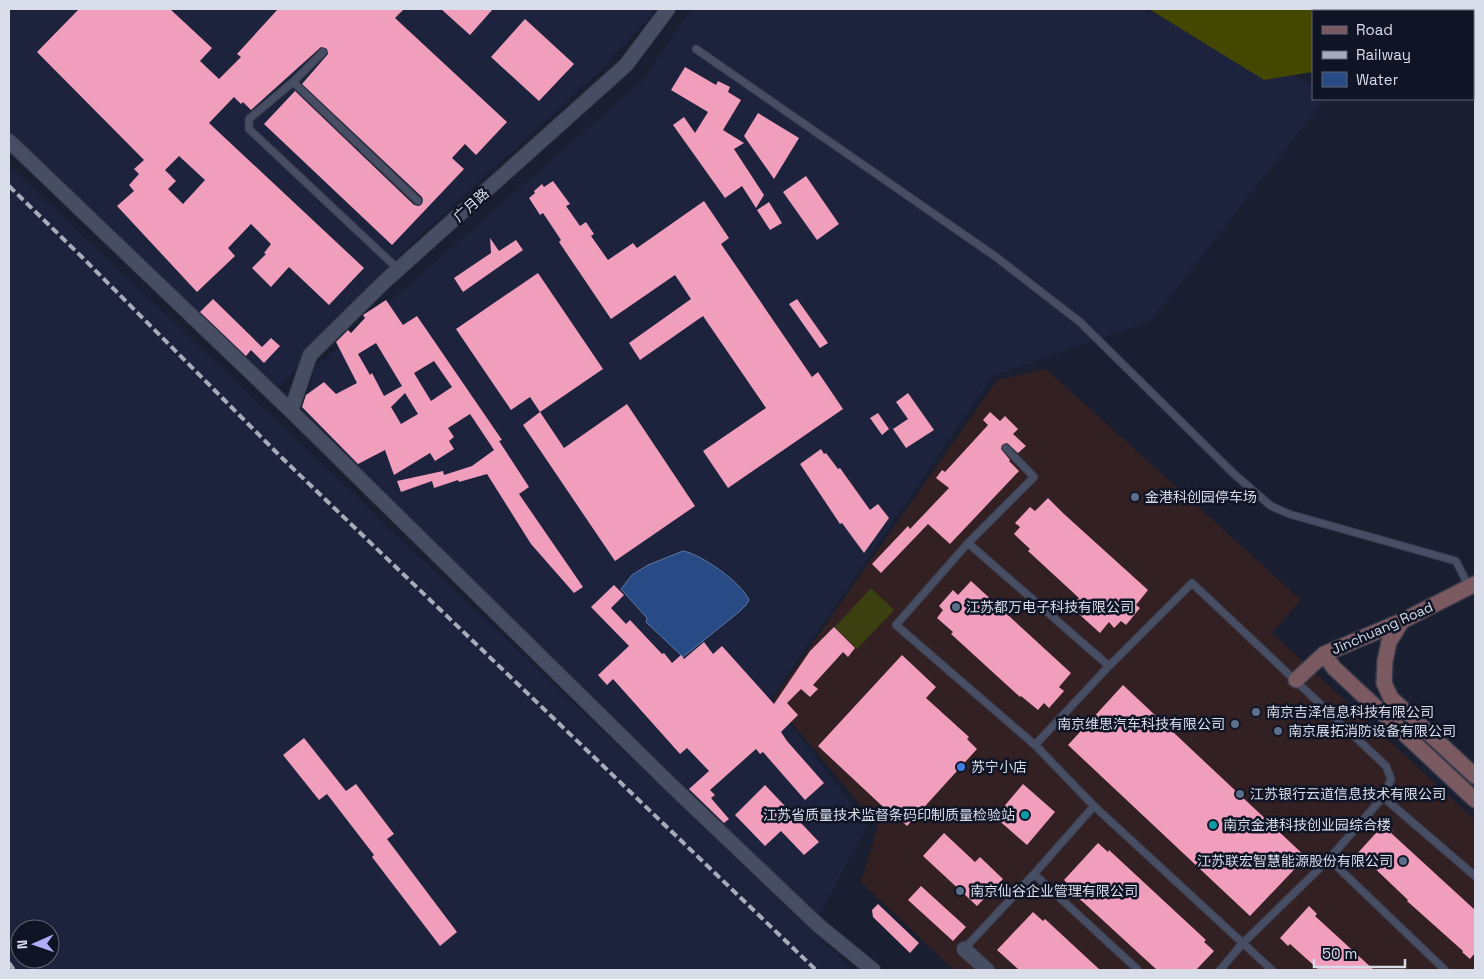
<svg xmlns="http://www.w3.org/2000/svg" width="1484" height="979" font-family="'Space Grotesk','Noto Sans SC',sans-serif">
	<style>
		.commercial { fill: #332022 }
		.built { fill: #1d233c; fill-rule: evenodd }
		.green { fill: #3c4010 }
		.forest { fill: #434700 }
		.water { fill: #284b86; stroke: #5d77a4 }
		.building { fill: #f19dbc; fill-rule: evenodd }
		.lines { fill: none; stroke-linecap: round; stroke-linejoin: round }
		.lane-casing { stroke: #383a4a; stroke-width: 9 }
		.street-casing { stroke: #383a4a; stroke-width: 16 }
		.secondary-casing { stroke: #383a4a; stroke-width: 18 }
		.lane { stroke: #474d63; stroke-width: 7 }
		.street { stroke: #474d63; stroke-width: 14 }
		.secondary { stroke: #7a5960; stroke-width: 15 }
		.rail { stroke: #a8acba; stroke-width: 4; stroke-dasharray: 8 4; stroke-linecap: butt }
		.service-dot { fill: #5c6f8a; stroke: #101526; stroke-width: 2 }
		.shop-dot { fill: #3f7fe0; stroke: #101526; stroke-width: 2 }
		.culture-dot { fill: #0f9aa8; stroke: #101526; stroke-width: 2 }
		.labels { text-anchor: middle; stroke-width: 5; stroke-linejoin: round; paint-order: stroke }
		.street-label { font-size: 14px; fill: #d9ddea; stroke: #101526 }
		.poi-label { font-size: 14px; fill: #d9ddea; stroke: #101526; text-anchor: start }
	</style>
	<rect width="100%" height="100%" fill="#191e30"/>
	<path class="commercial" d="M1046,369l255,231 -29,33 203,187v150h-521l-93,-88 17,-56 -105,-126 224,-320z"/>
	<path class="built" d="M9,9h648l-57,62 -206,189 -120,133 -265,-253z
		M691,9h452l170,75v15h12l-174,222 -158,55 -222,323 97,126 -52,96 -318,-308 -193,-199 9,-46 328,-287z
		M9,165l844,805h-844zM20,929h30v30h-30z"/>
	<path class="green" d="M871,588l23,22 -37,39 -22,-22z"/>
	<path class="forest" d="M1149,9h219l2,2h-57v61l-49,8z"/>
	<path class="water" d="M683,551c18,3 59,32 66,49l-3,5 -7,7 -56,45 -37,-35 1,-4 -26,-29 11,-14 16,-10z"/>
	<path class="building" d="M79,9h91l42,39 -12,13 19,18 22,-22 -4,-3 41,-45h126l-9,9 112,104 -31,33 -11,-11 -13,14 12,11 -72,76 -128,-121 31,-33 119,114 5,1 3,-2 1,-4 -1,-3 -120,-113 26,-30 -1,-5 -6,-2 -70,63 -8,-8 -2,2 -7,-7 -25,26 155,145 -35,37 -40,-38 -18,20 -19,-19 14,-14 -2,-1 7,-9 -20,-20 -23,24 7,8 -38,36 -80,-86 17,-15 -5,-6 10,-11 -5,-5 10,-9 -107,-108zM179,156l26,24 -22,24 -15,-15 8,-8 -11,-11z
		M441,9h52l-23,26z
		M525,19l49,45 -35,37 -48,-44z
		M685,67l31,18 2,-4 12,6 -2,5 13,8 -18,30 21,13 -10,6 30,46 -8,13 -14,-22 -17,12 -52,-73 11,-8 11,16 13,-21 -37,-22z
		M758,113l41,25 -25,41 -30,-43z
		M806,176l33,48 -22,16 -34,-48z
		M553,181l17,23 -4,2 14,20 6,-4 8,12 -3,2 17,24 25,-17 4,5 67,-47 25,37 -8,6 91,133 6,-5 25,37 -115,79 -25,-37 63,-43 -63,-92 -63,44 -11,-17 62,-44 -16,-24 -64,44 -52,-77 2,-2 -18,-27 -3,2 -11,-17 6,-5 -1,-2 8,-7 2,3z
		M769,202l13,21 -12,7 -13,-20z
		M490,238l9,13 17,-11 7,10 -60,42 -9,-14 37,-25z
		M538,273l65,96 -63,43 -10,-15 -19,13 -55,-81z
		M213,299l49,48 9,-9 9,8 -16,17 -13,-13 -5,6 -46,-44z
		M797,299l31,44 -8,5 -31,-44z
		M386,300l17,25 14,-9 85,124 -3,1 30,46 -10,7 64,93 -9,6 -43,-49 -44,-70 -28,8 -1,-2 -24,8 -2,-7 -31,11 -4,-11 46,-10 1,4 28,-9 22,-16 -24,-36 -22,14 6,9 -5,4 5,8 -19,12 -5,-8 -36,22 -9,-25 -27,14 -56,-57 4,-12 18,-13 12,12 21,-11 -21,-41 12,-12 3,3 14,-15 -2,-3zM376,343l26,43 -18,10 -12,-23 -2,2 -12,-21zM434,361l18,26 -21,14 -17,-28zM405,393l13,21 -17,10 -10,-17z
		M908,393l26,37 -28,18 -13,-19 15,-10 -12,-17z
		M627,404l68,102 -80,55 -92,-136 17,-13 24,36z
		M990,412l10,9 5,-5 13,13 -5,5 13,12 -8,7 -11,-10 -5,2 -1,4 9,11 -1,1 10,10 -69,73 -22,-20 -47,49 -9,-9 36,-38 2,3 39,-41 -13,-10 6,-8 3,2 43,-47 -5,-5z
		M878,413l11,16 -7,6 -12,-17z
		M821,449l3,5 2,-1 12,16 2,-1 30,42 8,-6 11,14 -25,35 -22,-30 -2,1 -40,-60z
		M1048,498l16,16 84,76 -12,15 4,3 -14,17 -5,-4 -7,7 -5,-6 -9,11 -29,-26 8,-9 -51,-47 2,-2 -16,-15 6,-7 -5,-4 15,-16 5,4z
		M971,581l100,92 -12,14 5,4 -15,17 -5,-5 -6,7 -17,-14 -1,1 -69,-63 2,-2 -16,-14 6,-8 -4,-4 14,-16 5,5z
		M614,585l10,10 -13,13 15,16 4,-4 32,34 2,-1 8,10 9,-8 3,4 20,-17 9,12 9,-8 52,58 36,-53 24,-24 21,21 -7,9 -5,-5 -30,33 5,4 -8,8 -9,-8 -14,14 11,12 -17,17 6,9 37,42 -19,17 -42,-48 -3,2 -4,-5 -46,41 5,5 -4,3 18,21 -5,4 -35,-34 20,-18 -22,-23 -7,6 -67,-75 -6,6 -9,-10 31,-29 -38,-39z
		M902,655l34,32 -10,11 43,39 -2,2 10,10 -70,77 -10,-10 -2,2 -77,-72z
		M1123,685l183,172 -56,59 -182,-171z
		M304,738l42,53 10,-7 38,50 -7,5 70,93 -17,14 -68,-89 2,-2 -47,-61 -8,6 -36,-45z
		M1023,784l32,28 -28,33 -32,-28z
		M765,785l54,57 -15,13 -23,-24 -16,15 -30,-31z
		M1385,823l8,7 -2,3 84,77v43l-5,6 -8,-7 1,-1 -56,-50 1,-1 -42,-40 -2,2 -8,-7z
		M944,833l31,29 5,-5 23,22 -26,27 -54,-50z
		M1098,843l10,9 1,-2 97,90 -2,2 10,9 -18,19h-39l-86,-79 2,-2 -9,-9z
		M921,886l45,41 -13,14 -45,-41z
		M878,904l41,39 -9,10 -37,-36 -1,-7z
		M1309,906l8,8 -2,2 59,54h-55l-29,-26 -2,2 -8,-8z
		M1033,912l10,9 2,-2 55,51h-81l-22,-20z"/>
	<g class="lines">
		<defs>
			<path id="lane" d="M696,49l300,208 84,65 154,152 37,32 18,8 167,47 13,26
				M323,52l-30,30 -44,37v10l149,140
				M293,82l125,119
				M1006,448l28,29 -66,66 -72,82 139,120 59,61 178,164
				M968,543l141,123
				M1035,745l74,-79 83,-83 194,183 5,13 -8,18 92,79
				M1329,859l116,111
				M1034,874l104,96
				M964,949l70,-75 60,-68
				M1220,970l22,-26 87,-85 54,-62"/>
			<path id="street" d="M9,141l282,270 380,374 147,140 55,45
				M291,411l19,-56 73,-72 243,-218 42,-56
				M964,949l23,21"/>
			<path id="secondary" d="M1402,621l-13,21 -4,19 -1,22 7,15 84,78
				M1324,654l10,14 141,132
				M1296,680l28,-26 78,-33 73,-37"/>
		</defs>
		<use href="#lane" class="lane-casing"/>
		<use href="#street" class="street-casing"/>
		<use href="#secondary" class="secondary-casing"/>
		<use href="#lane" class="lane"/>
		<use href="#street" class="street"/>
		<use href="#secondary" class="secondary"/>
		<path class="rail" d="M1428,9l2,2
			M1473,69l2,3
			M9,186l76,74 195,196 536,514
			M9,963l5,7"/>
	</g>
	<g class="service-dot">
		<circle cx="1135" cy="497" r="5"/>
		<circle cx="956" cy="607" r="5"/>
		<circle cx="1256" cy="712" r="5"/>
		<circle cx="1235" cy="724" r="5"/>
		<circle cx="1278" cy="731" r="5"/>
		<circle cx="1240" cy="794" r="5"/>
		<circle cx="1403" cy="861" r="5"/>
		<circle cx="960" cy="891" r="5"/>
	</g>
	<circle class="shop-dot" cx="961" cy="767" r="5"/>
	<g class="culture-dot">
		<circle cx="1025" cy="815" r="5"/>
		<circle cx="1213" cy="825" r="5"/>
	</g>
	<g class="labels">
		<g class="street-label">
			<text transform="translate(471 205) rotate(-42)" y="5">广月路</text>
			<text transform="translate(1382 628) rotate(-24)" y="5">Jinchuang Road</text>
		</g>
		<g class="poi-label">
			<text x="1145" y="502">金港科创园停车场</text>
			<text x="966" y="612">江苏都万电子科技有限公司</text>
			<text x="1266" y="717">南京吉泽信息科技有限公司</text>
			<text x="1225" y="729" text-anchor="end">南京维思汽车科技有限公司</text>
			<text x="1288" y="736">南京展拓消防设备有限公司</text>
			<text x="971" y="772">苏宁小店</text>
			<text x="1250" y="799">江苏银行云道信息技术有限公司</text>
			<text x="1015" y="820" text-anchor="end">江苏省质量技术监督条码印制质量检验站</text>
			<text x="1223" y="830">南京金港科技创业园综合楼</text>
			<text x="1393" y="866" text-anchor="end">江苏联宏智慧能源股份有限公司</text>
			<text x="970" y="896">南京仙谷企业管理有限公司</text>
		</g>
	</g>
	<rect width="1484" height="979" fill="none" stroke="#d9ddea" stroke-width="20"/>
	<rect x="1312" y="10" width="162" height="90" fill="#101526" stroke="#606574"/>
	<rect x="1322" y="26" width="25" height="8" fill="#7a5960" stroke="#606574"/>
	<text x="1356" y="35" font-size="15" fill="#d9ddea">Road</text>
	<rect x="1322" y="51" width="25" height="8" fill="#a8acba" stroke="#606574"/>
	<text x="1356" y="60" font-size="15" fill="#d9ddea">Railway</text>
	<rect x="1322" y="72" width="25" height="15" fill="#284b86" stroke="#606574"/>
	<text x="1356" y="85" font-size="15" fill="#d9ddea">Water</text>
	<g transform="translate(35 944) rotate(268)"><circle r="24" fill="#101526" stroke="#606574"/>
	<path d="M0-4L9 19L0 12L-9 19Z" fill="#b2adf9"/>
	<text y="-8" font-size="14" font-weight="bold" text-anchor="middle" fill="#d9ddea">N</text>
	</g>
	<path d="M1314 959v8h91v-8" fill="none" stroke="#d9ddea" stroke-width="2.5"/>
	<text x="1322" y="959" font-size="15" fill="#d9ddea" stroke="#101526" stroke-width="4" paint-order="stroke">50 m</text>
</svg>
